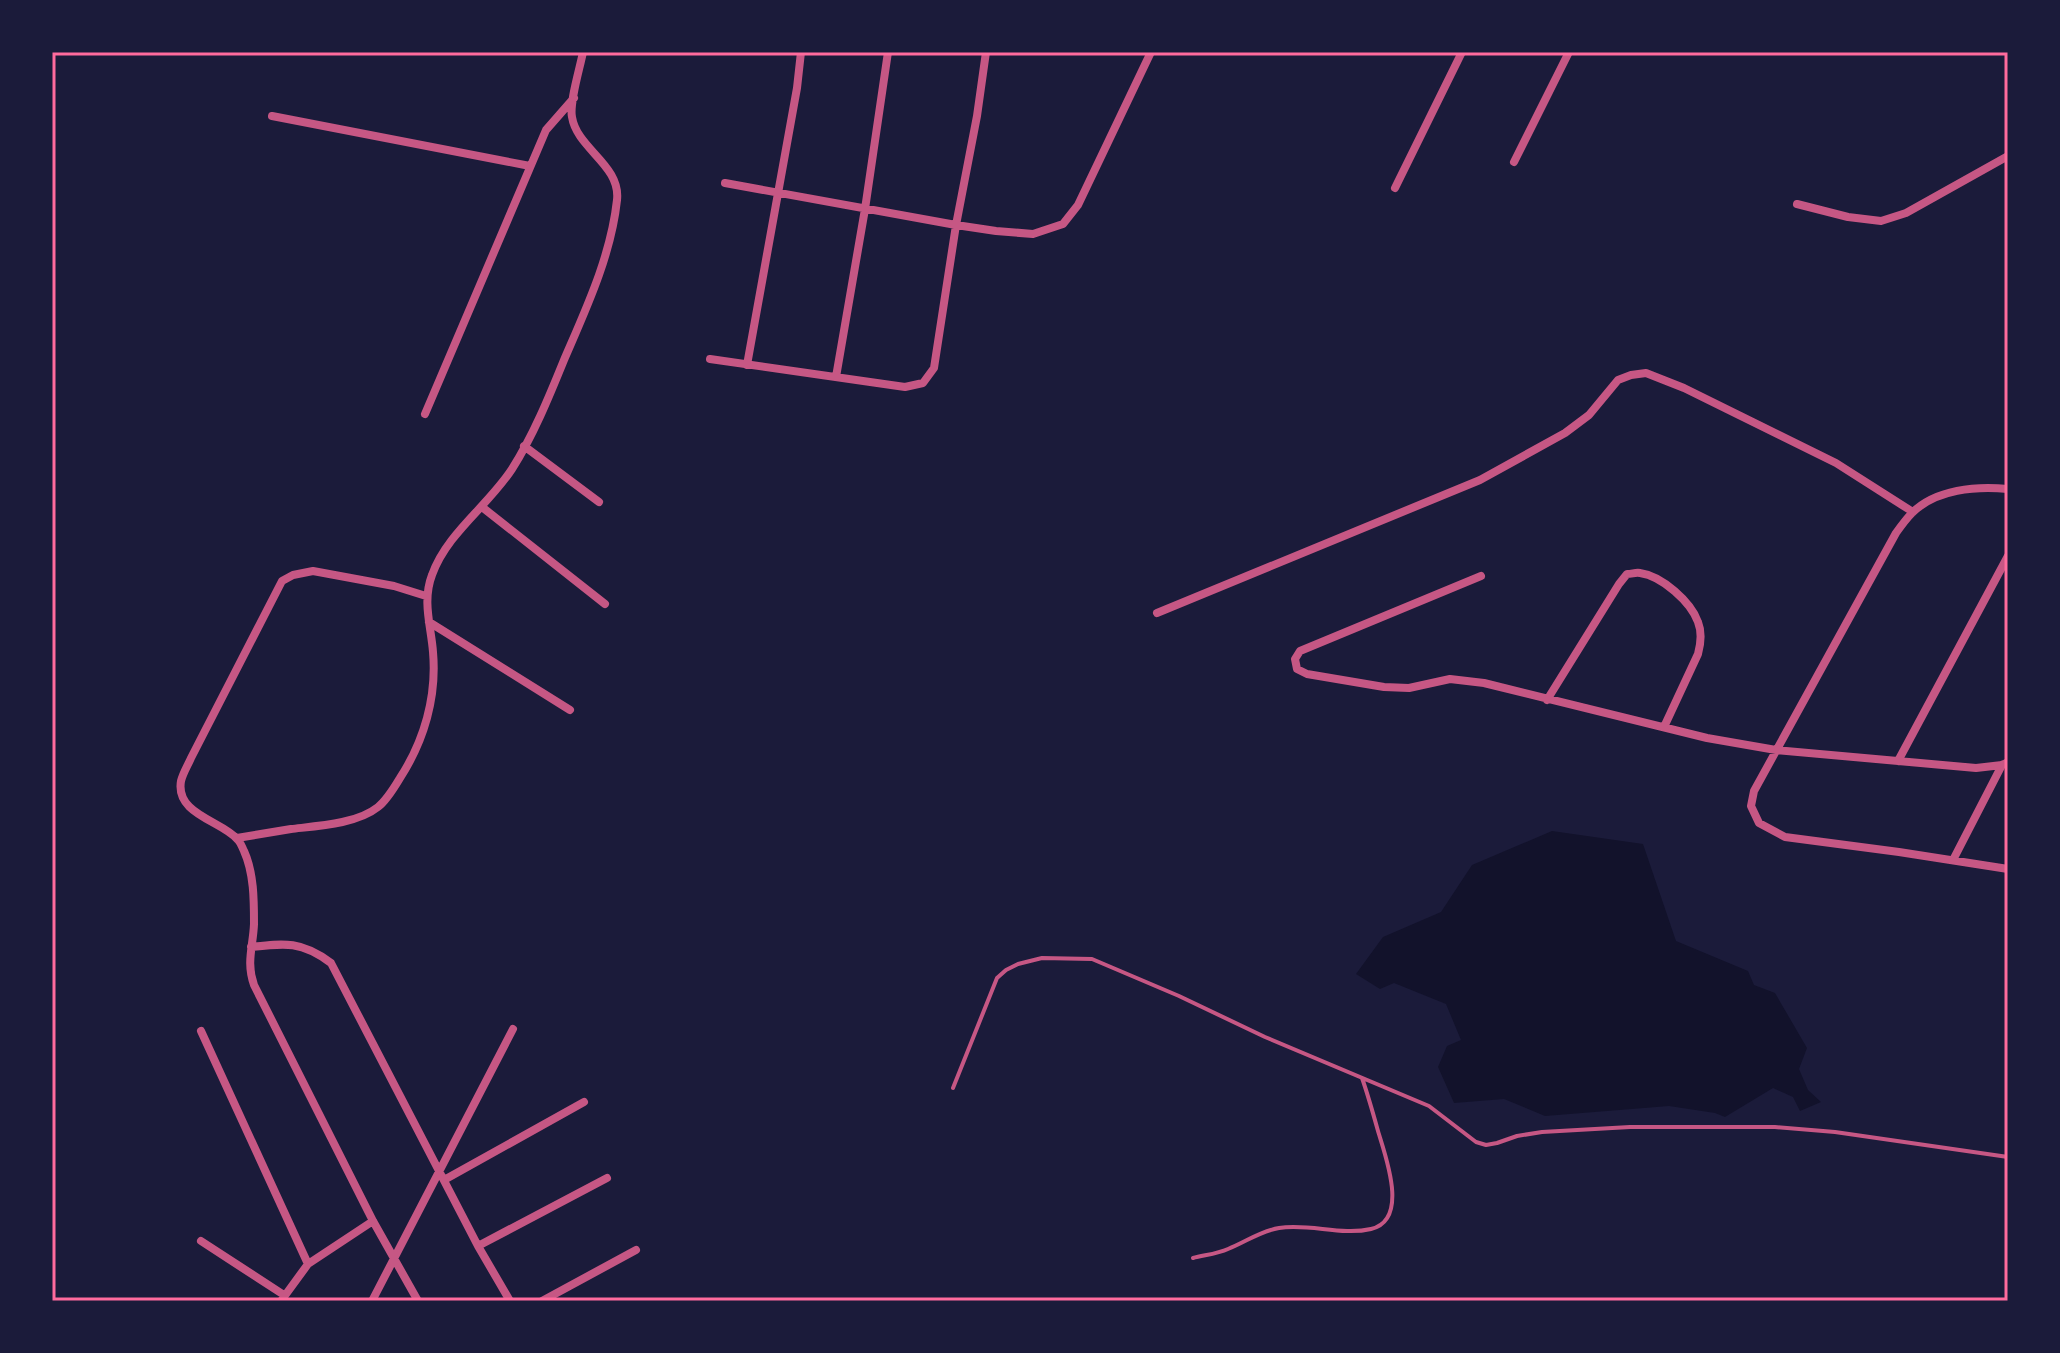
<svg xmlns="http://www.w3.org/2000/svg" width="2060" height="1353" font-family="'Noto Sans',sans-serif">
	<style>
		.water { fill: #12122b }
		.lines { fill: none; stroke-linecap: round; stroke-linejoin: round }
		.service { stroke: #c65784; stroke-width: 4 }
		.minor { stroke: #c65784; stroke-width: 8 }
		.neatline { fill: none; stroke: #ff6b9d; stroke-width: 3 }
	</style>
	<rect width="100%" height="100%" fill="#1b1b3a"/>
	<path class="water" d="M1552,831l91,13 33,97 72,30 6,14 21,8 32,55 -8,21 9,21 13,12 -21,9 -7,-14 -20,-9 -48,29 -10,-4 -46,-7 -124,10 -41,-17 -50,4 -16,-36 9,-21 14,-6 -15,-36 -52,-21 -14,6 -24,-15 27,-37 58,-25 31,-47z"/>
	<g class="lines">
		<path class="service" d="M953,1088l44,-110 9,-8 12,-6 24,-6 50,1 87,37 86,41 164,69 47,36 10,3 11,-2 20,-7 25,-4 88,-5h145l60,5 173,25
			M1193,1258c11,-3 24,-4 35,-9 18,-7 32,-18 51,-21 30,-5 62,8 92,1 39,-9 14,-74 7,-98 -5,-18 -10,-36 -16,-53"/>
		<path class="minor" d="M272,116l258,50
			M1514,162l55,-110
			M725,183l231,42 40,6 37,3 30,-10 15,-19 73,-153
			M1395,188l67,-136
			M1797,204l51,13 33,4 25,-8 102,-57
			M710,359l195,28 18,-4 11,-15 22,-143 21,-109 9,-64
			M747,365l50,-277 4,-36
			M836,377l29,-168 23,-157
			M425,414l121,-284 28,-32
			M524,446l75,56
			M2008,489c-32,-3 -72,0 -96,24 -6,6 -11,13 -16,20l-142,258 -3,15 8,17 26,14 114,15 109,17
			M482,507l123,97
			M1481,576l-181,75 -5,8 2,10 10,5 77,13 25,1 41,-9 34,4 223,55 69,12 200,18 26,-3 6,-3
			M1157,613l323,-133 85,-47 24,-18 29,-35 13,-5 15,-2 38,15 152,75 77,49
			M429,622l141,88
			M1547,700l72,-116 8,-10c5,0 9,-2 13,-1 22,3 51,29 58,49 4,10 3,21 0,32l-34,73
			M1898,761l110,-205
			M237,838c18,-3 36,-6 54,-9 26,-3 66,-5 87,-22 9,-7 16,-19 22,-29 24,-37 37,-81 33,-126 -2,-26 -11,-51 -1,-77 15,-42 56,-69 80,-106 21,-33 37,-72 52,-109 22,-51 47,-104 53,-160 4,-35 -40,-51 -45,-83 -3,-14 8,-49 11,-65
			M1953,860l49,-95
			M251,947c34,-4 51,-6 80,16l147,283 32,55
			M201,1031l107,233
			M444,1180l140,-78
			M201,1241l83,54
			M478,1246l129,-68
			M281,1301l27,-37 65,-43
			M372,1301l141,-272
			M418,1301l-45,-80 -119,-236c-8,-23 -1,-38 0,-61 0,-24 0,-51 -10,-73 -2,-4 -3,-8 -6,-11 -15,-19 -63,-25 -57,-59 2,-8 7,-16 10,-23l91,-177 11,-6 20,-4 81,15 32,10
			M542,1301l94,-51"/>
	</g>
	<rect width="2060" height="1353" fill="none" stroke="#1b1b3a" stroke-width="108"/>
	<rect x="54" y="54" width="1952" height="1245" class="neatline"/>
</svg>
